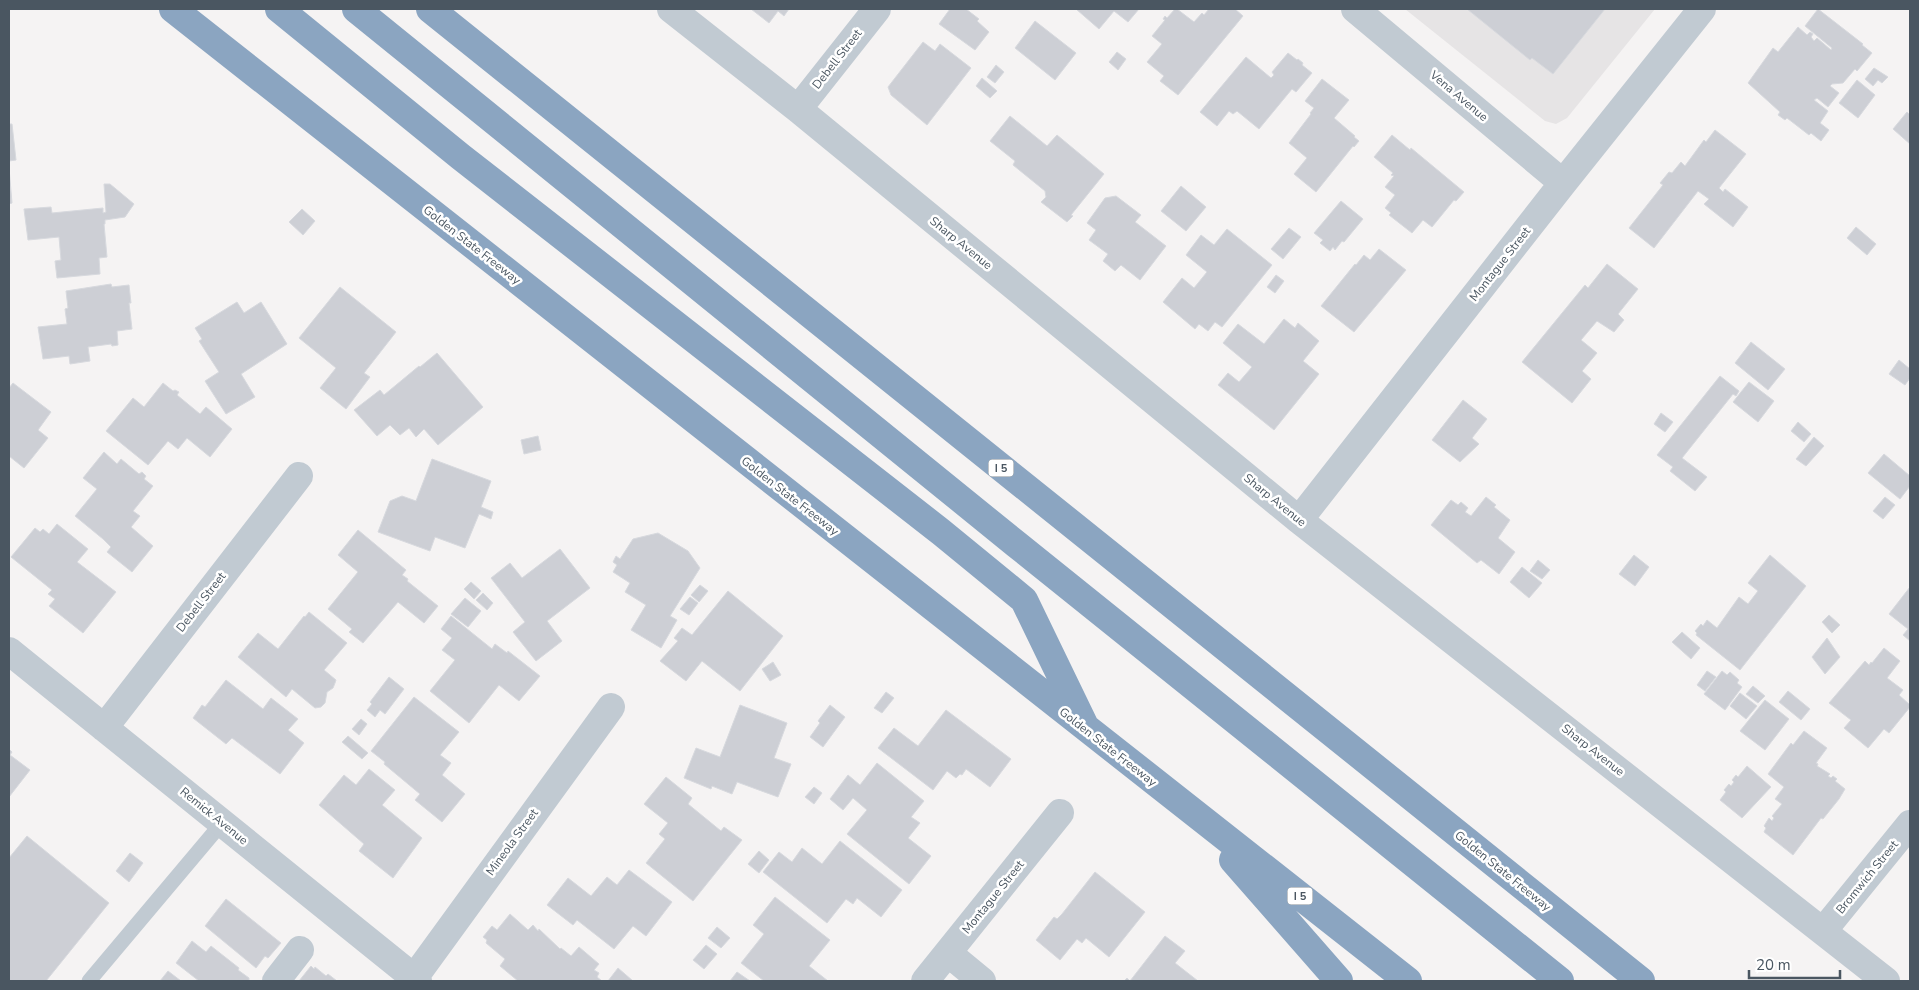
<svg xmlns="http://www.w3.org/2000/svg" width="1919" height="990" font-family="'Nunito Sans',sans-serif">
	<style>
		.education { fill: #e6e4e5 }
		.building { fill: #cdcfd5; stroke: #d7d9de }
		.lines { fill: none; stroke-linecap: round; stroke-linejoin: round }
		.service { stroke: #c1cad2; stroke-width: 15 }
		.minor { stroke: #c1cad2; stroke-width: 28 }
		.motorway { stroke: #8ba5c1; stroke-width: 28 }
		.labels { text-anchor: middle; stroke-width: 5; stroke-linejoin: round; paint-order: stroke }
		.shield { fill: #fff; stroke: #808990; stroke-width: 1 }
		.shield-label { font-size: 11px; font-weight: bold; fill: #4a5661 }
		.street-label { font-size: 12px; fill: #4a5661; stroke: #fff }
	</style>
	<rect width="100%" height="100%" fill="#f5f3f3"/>
	<path class="education" d="M1405,9h250l-88,109 -11,6 -11,-3z"/>
	<path class="building" d="M751,9h38l-5,7 -6,-5 -9,12z
		M950,9h16l13,10 -2,2 12,11 -14,18 -36,-26z
		M1076,9h63l-11,13 -14,-11 -15,18z
		M1175,9h2l17,13 8,-9 2,2 5,-6h26l8,7 -65,79 -18,-14 4,-5 -17,-14 15,-18 -10,-8 13,-16 -2,-1 2,-3 2,2z
		M1467,9h138l-52,65 -21,-16 -2,2z
		M1818,9l45,35 -1,1 10,8 -15,18 -2,-2 -12,14 -11,1 -2,2 9,7 -11,14 -11,-9 -3,2 14,11 -8,12 9,7 -8,11 -10,-8 -2,2 -22,-17 -2,2 -7,-5 2,-3 -32,-29 25,-35 5,4 20,-25 9,8 3,-3 3,2 -2,3 3,4 3,-3 14,12 1,-2 -27,-22z
		M1035,21l41,32 -21,27 -40,-32z
		M923,42l12,9 5,-7 31,24 -44,57 -36,-30 -3,-8z
		M1117,52l9,7 -8,11 -9,-8z
		M1288,53l9,7 1,-1 5,4 -1,2 10,8 -16,19 -4,-3 -33,40 -22,-18 -4,3 -4,-3 -12,15 -17,-14 46,-55 25,21 3,-3 -2,-3z
		M996,65l8,7 -9,11 -8,-6z
		M1874,68l14,9 -6,6 -4,-3 -5,6 -8,-7z
		M982,78l15,13 -7,7 -14,-12z
		M1322,79l27,21 -15,18 21,18 -1,1 5,4 -5,6 -1,-1 -37,46 -22,-18 13,-16 -18,-15 22,-29 -1,-1 4,-5 -9,-7z
		M1857,80l18,15 -17,23 -19,-15z
		M1907,112l3,3v29l-17,-15z
		M1010,116l37,30 10,-11 47,39 -33,41 2,1 -6,6 -26,-20 5,-5 -1,-6 -32,-26 2,-4 -25,-20z
		M9,124h3l4,36 -7,1z
		M1715,130l31,24 -27,34 4,4 2,-3 23,18 -15,20 -29,-23 5,-5 -11,-8 -44,57 -25,-20 34,-43 -3,-2 9,-11 3,1 9,-11 4,4 19,-26 2,2z
		M1392,135l18,15 1,-2 53,44 -8,9 -2,-1 -22,27 -9,-7 -11,13 -23,-18 2,-2 -6,-5 10,-13 -10,-8 9,-11 -3,-1 2,-2 -19,-16z
		M9,168l3,35 -3,1z
		M104,184h6l24,20 -9,13 -20,3v4h-1l3,33 -8,1 1,16 -43,4 -2,-17 6,-1 -2,-23 -31,3 -4,-31 27,-2 1,6 51,-5v5l3,-1z
		M1181,186l25,21 -20,24 -25,-20z
		M1116,196l25,19 -6,7 31,24 -26,34 -19,-15 -6,6 -12,-10 5,-7 -19,-14 7,-10 -9,-7 18,-25z
		M1341,201l22,18 -19,23 -2,-1 -7,9 -2,-3 -3,4 -10,-8 3,-3 -9,-7z
		M302,209l13,12 -12,14 -14,-13z
		M1856,227l20,17 -9,11 -20,-17z
		M1289,228l12,9 -18,22 -12,-10z
		M1227,229l45,36 -50,62 -7,-5 -7,9 -9,-7 -4,5 -32,-27 19,-24 12,10 13,-16 -21,-17 15,-20 13,10z
		M1379,249l27,21 -52,62 -33,-26 34,-42 1,1 8,-10 6,5z
		M1607,264l31,25 -20,25 6,6 -10,12 -17,-11 -16,19 16,13 -15,18 9,8 -19,24 -50,-41 63,-77 3,3z
		M1276,275l8,6 -9,12 -8,-6z
		M111,284l1,3 17,-2 2,18h-2l3,26 -15,2 1,14 -6,1 -1,-2 -23,3 2,14 -20,3 -1,-8 -26,3 -5,-32 29,-3 -2,-15 3,-1 -2,-17z
		M340,287l56,45 -32,41 6,4 -24,32 -26,-21 16,-20 -37,-30z
		M237,302l7,11 17,-11 26,42 -46,30 14,23 -29,17 -21,-33 14,-9 -20,-31 3,-2 -7,-11z
		M1284,319l11,9 3,-5 21,18 -16,20 16,13 -45,56 -56,-45 10,-12 11,9 13,-15 -29,-24 15,-19 26,20z
		M1751,342l34,27 -17,21 -33,-27z
		M437,353l46,54 -45,38 -14,-16 -8,8 -7,-9 -9,7 -10,-10 -13,11 -23,-26 26,-20 4,5 35,-29 1,1z
		M1899,360l11,9v9l-5,7 -16,-11z
		M1720,376l19,15 -3,5 -3,-2 -51,64 25,19 -12,14 -25,-20 3,-4 -16,-12z
		M1749,382l25,19 -16,21 -25,-20z
		M13,383l38,29 -13,18 10,8 -24,30 -15,-12v-68z
		M163,383l10,8 2,-1 4,2 -2,3 23,19 6,-7 26,22 -22,28 -23,-19 -9,11 -10,-8 -20,24 -42,-34 27,-33 11,9z
		M1463,400l24,19 -15,19 7,6 -19,18 -28,-22z
		M1661,413l12,9 -8,10 -11,-8z
		M1798,422l13,12 -7,8 -13,-11z
		M538,436l3,14 -17,4 -3,-14z
		M1814,437l10,9 -18,20 -10,-7z
		M104,452l13,12 4,-5 18,15 3,-2 4,4 -2,3 9,7 -20,25 7,5 -9,11 22,19 -21,26 -25,-20 4,-5 -8,-8 -28,-23 22,-27 -14,-11z
		M1884,454l26,22v10l-10,13 -32,-26z
		M432,459l59,22 -10,26 12,5 -2,7 -12,-5 -14,34 -30,-11 -5,14 -52,-19 12,-31 12,-5 14,5z
		M1486,497l10,8 -2,2 16,13 -12,18 17,14 -16,22 -18,-14 -4,3 -46,-38 20,-25 7,5 3,-3 7,6 -3,4 6,4z
		M1885,497l10,8 -12,14 -10,-8z
		M57,524l31,25 -11,13 39,30 -33,41 -34,-27 6,-7 -7,-5 4,-4 -41,-33 24,-29 5,4 3,-3 6,5z
		M358,530l48,40 -4,5 6,4 -1,2 31,25 -14,17 -26,-21 -35,41 -14,-11 3,-3 -24,-20 30,-37 -20,-17z
		M658,533l30,18 12,17 -30,48 7,4 -16,28 -30,-18 15,-25 -21,-13 5,-9 -17,-11 4,-7 -4,-3 3,-6 4,3 13,-20z
		M560,549l30,39 -43,33 15,20 -26,20 -23,-29 12,-10 -34,-44 19,-15 12,15z
		M1634,555l15,12 -14,19 -16,-12z
		M1770,555l36,31 -66,84 -44,-35 1,-2 -2,-2 6,-7 2,2 4,-6 10,8 22,-31 9,7 10,-13 -10,-8z
		M1538,560l12,10 -8,9 -12,-8z
		M1522,567l20,16 -13,15 -19,-16z
		M471,582l10,9 -7,8 -10,-10z
		M700,585l8,6 -9,11 -8,-7z
		M1910,587v54l-7,-6 5,-6 -19,-15z
		M728,591l55,45 -43,55 -38,-30 -16,20 -26,-20 18,-20 -4,-3 8,-10 10,7z
		M483,593l10,10 -6,7 -11,-10z
		M690,597l8,6 -9,12 -9,-6z
		M465,598l16,13 -13,16 -17,-13z
		M309,612l38,31 -23,27 12,10 -1,3 -2,5 -6,4 -2,11 -4,4 -6,1 -23,-19 -6,8 -48,-40 20,-24 20,16 26,-33 1,1z
		M1829,615l11,10 -8,8 -10,-11z
		M451,616l41,33 3,-5 12,9 1,-2 32,25 -21,25 -20,-16 -30,38 -39,-32 25,-31 -13,-10 10,-12 -11,-9z
		M1682,632l18,16 -9,11 -19,-17z
		M1827,638l13,19 -15,17 -13,-17z
		M1884,648l16,13 -13,17 16,12 -4,5 11,10v2l-21,26 -5,-4 -16,19 -24,-20 7,-8 -22,-17 36,-42 4,4 2,-3 1,1z
		M773,662l8,13 -11,6 -8,-12z
		M1707,671l9,6 -11,14 -8,-6z
		M1722,671l5,4 3,-3 9,8 -2,3 5,4 -17,23 -21,-16z
		M389,677l15,12 -19,25 -5,-4 -5,7 -8,-7 5,-6 -2,-2z
		M226,680l37,29 8,-11 27,21 -10,11 16,13 -24,31 -48,-36 -6,6 -33,-26 9,-13 3,2z
		M1753,686l12,10 -7,7 -12,-9z
		M1788,691l22,18 -9,11 -22,-18z
		M886,692l8,6 -12,15 -8,-5z
		M1740,693l17,13 -11,13 -16,-13z
		M414,697l45,35 -19,23 11,8 -9,12 23,19 -23,28 -27,-22 5,-6 -36,-30 1,-2 -14,-11z
		M1765,700l24,19 -24,31 -25,-19z
		M740,705l47,18 -13,35 17,6 -13,33 -41,-15 -5,12 -20,-8 -1,3 -27,-11 12,-30 24,9z
		M830,705l15,12 -22,30 -13,-10 10,-14 -2,-2z
		M946,710l65,49 -21,28 -24,-18 -4,6 -2,-1 -4,4 -9,-7 -14,19 -55,-42 16,-20 24,18z
		M361,719l6,5 -8,11 -7,-6z
		M1804,731l23,17 -11,15 2,1 -1,2 13,8 -2,2 3,2 2,-2 4,3 -2,2 10,8 -6,10 -16,20 -2,-1 -28,37 -29,-23 2,-4 -2,-2 5,-8 3,3 2,-3 -2,-2 10,-12 -7,-5 9,-12 -16,-13 23,-31 2,2z
		M348,736l20,17 -6,6 -20,-17z
		M9,749l3,3 -2,3 20,15 -21,27z
		M877,763l47,38 -13,16 9,6 -12,15 23,18 -22,28 -62,-50 20,-24 -14,-12 -10,12 -13,-11 18,-24 12,10z
		M1747,766l24,21 -29,31 -22,-18 6,-8 -2,-2 5,-6 2,2 3,-4 -2,-2 4,-5 2,2z
		M369,769l26,21 -13,15 40,33 -29,40 -34,-27 5,-7 -45,-39 25,-30 12,10z
		M666,777l26,21 -4,6 33,27 3,-4 18,13 -49,61 -47,-38 19,-24 -6,-5 9,-11 -24,-19z
		M814,787l8,6 -8,11 -9,-7z
		M27,836l82,67 -63,78h-37v-123z
		M840,841l62,49 -21,27 -24,-19 -4,6 -7,-5 -19,24 -64,-51 16,-20 13,10 10,-14 20,16z
		M759,851l10,9 -10,13 -11,-9z
		M130,853l13,10 -14,19 -13,-11z
		M629,870l43,32 -26,34 -13,-10 -19,23 -37,-29 -4,5 -26,-20 21,-27 23,18 16,-19 10,8z
		M1095,872l50,40 -36,45 -23,-19 -4,5 -5,-4 -17,21 -24,-20 18,-23 3,2 5,-5z
		M775,897l55,43 -21,26 19,15h-64l-23,-18 23,-29 -11,-9z
		M226,899l55,44 -13,15 -3,-2 -9,12 -51,-42z
		M510,914l18,16 5,-5 5,6 1,-2 21,20 1,-1 10,8 8,-9 20,17 -5,6 5,3 -2,4 5,4h-84l-18,-15 5,-7 -19,-16 1,-3 -4,-3 9,-11 5,4z
		M717,927l13,11 -9,10 -13,-10z
		M1165,936l20,15 -10,12 23,18h-74l3,-3 3,3z
		M192,941l14,11 5,-6 28,22 -1,2 11,8v3h-50l-23,-18z
		M706,945l11,9 -13,15 -11,-9z
		M311,966l3,3 1,-2 11,9 2,-2 9,7h-38z
		M618,968l15,13h-25z
		M168,971l13,10h-21z
		M737,972l13,9h-20z"/>
	<g class="lines">
		<path class="service" d="M89,981l133,-158"/>
		<path class="minor" d="M671,9l127,100 501,411 587,461
			M1355,9l208,174
			M798,109l79,-100
			M1299,520l264,-337 139,-174
			M9,651l409,330
			M104,728l195,-252
			M1823,931l87,-107
			M948,953l34,28
			M414,978l197,-271
			M276,981l24,-31
			M925,981l135,-168"/>
		<path class="motorway" d="M173,9l1235,972
			M279,9l182,148 480,375 83,68 60,124
			M356,9l660,535 544,437
			M430,9l1211,972
			M1233,860l106,121"/>
	</g>
	<g class="labels">
		<g class="shield">
			<rect x="988.5" y="459.5" width="25" height="17" rx="4"/>
			<rect x="1287.5" y="887.5" width="25" height="17" rx="4"/>
		</g>
		<g class="shield-label">
			<text x="1001" y="472">I 5</text>
			<text x="1300" y="900">I 5</text>
		</g>
		<g class="street-label">
			<text transform="translate(837 59) rotate(-52)" y="4">Debell Street</text>
			<text transform="translate(1459 96) rotate(40)" y="4">Vena Avenue</text>
			<text transform="translate(961 243) rotate(39)" y="4">Sharp Avenue</text>
			<text transform="translate(472 245) rotate(38)" y="4">Golden State Freeway</text>
			<text transform="translate(1500 264) rotate(-52)" y="4">Montague Street</text>
			<text transform="translate(790 496) rotate(38)" y="4">Golden State Freeway</text>
			<text transform="translate(1275 500) rotate(39)" y="4">Sharp Avenue</text>
			<text transform="translate(201 602) rotate(-52)" y="4">Debell Street</text>
			<text transform="translate(1108 747) rotate(38)" y="4">Golden State Freeway</text>
			<text transform="translate(1593 750) rotate(38)" y="4">Sharp Avenue</text>
			<text transform="translate(214 816) rotate(39)" y="4">Remick Avenue</text>
			<text transform="translate(512 842) rotate(-54)" y="4">Mineola Street</text>
			<text transform="translate(1503 871) rotate(39)" y="4">Golden State Freeway</text>
			<text transform="translate(1867 877) rotate(-51)" y="4">Bromwich Street</text>
			<text transform="translate(993 897) rotate(-51)" y="4">Montague Street</text>
		</g>
	</g>
	<rect width="1919" height="990" fill="none" stroke="#4a5661" stroke-width="20"/>
	<path d="M1749 970v8h91v-8" fill="none" stroke="#4a5661" stroke-width="2.5"/>
	<text x="1756" y="970" font-size="15" fill="#4a5661" stroke="#ffffff" stroke-width="4" paint-order="stroke">20 m</text>
</svg>
